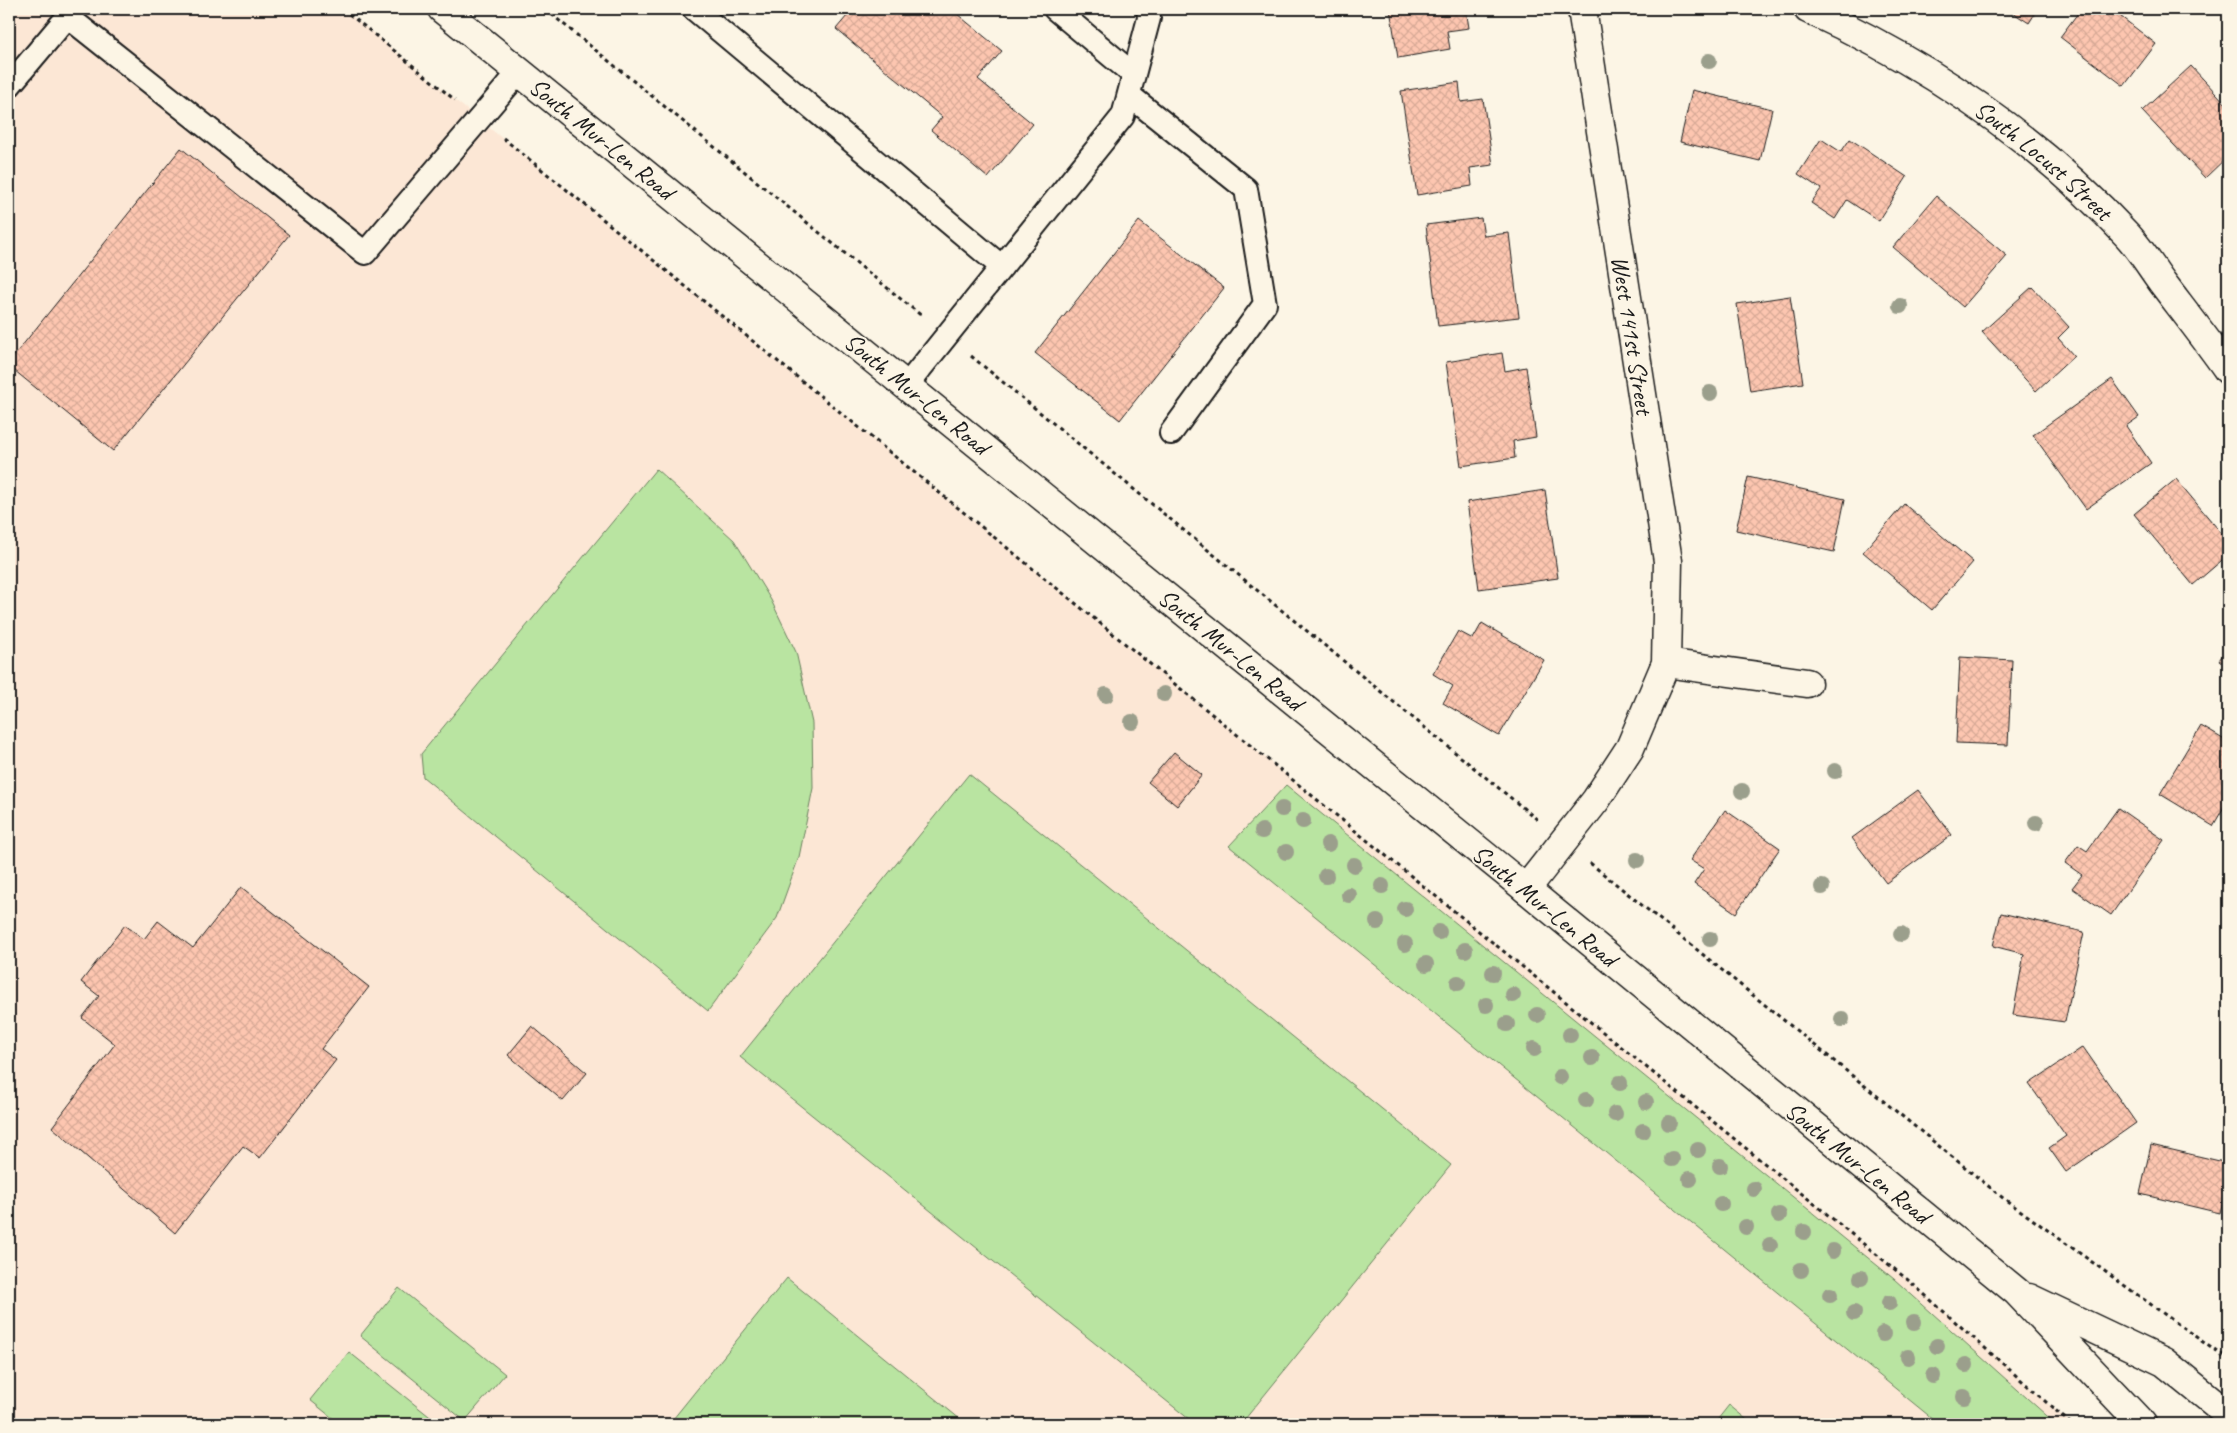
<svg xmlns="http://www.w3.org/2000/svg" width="2237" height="1433" font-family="Caveat,sans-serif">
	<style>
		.built { fill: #fce7d5 }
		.grass { fill: #b9e4a1; stroke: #6a805e }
		.building { fill: url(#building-cross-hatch); stroke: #1c1c1c }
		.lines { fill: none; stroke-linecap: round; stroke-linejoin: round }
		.lane-casing { stroke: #1c1c1c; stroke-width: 26 }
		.street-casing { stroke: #1c1c1c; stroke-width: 31 }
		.secondary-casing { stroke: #1c1c1c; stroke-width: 31 }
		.path { stroke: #1c1c1c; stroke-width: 3; stroke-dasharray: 4 4; stroke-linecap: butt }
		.lane { stroke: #fcf5e5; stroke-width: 22 }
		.street { stroke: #fcf5e5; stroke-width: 28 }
		.secondary { stroke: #fcf5e5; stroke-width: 28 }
		.tree { fill: #9b9f8c }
		.labels { text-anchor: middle; stroke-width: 4; stroke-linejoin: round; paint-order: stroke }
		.street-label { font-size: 25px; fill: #1c1c1c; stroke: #fcf5e5 }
	</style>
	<defs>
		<pattern id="building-cross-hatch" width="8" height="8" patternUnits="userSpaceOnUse" patternTransform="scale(1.25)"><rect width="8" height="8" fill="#fdc6b0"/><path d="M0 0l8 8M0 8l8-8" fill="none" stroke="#d8aa97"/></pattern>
	</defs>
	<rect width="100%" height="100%" fill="#fcf5e5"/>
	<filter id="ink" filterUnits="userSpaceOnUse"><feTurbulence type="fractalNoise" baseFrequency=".02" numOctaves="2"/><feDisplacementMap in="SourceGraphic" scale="10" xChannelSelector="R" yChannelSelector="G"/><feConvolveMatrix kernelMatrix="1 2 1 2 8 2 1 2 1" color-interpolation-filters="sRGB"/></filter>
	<g filter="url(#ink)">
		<path class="built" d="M9,9h334l1565,1271 163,144h-2062z"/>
		<path class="grass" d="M656,469l78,71 37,60 25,52 16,71 1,65 -14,69 -22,61 -69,93 -285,-234 -2,-23z
			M969,774l482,391 -210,259h-46l-455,-367z
			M1286,785l608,494 162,145h-117l-710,-578z
			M787,1278l179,146h-297z
			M399,1288l106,86 -40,47 -105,-85z
			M349,1352l90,72h-99l-30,-24z
			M1729,1405l23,19h-38z"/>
		<path class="building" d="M853,9h98l51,42 -24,28 55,45 -45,54 -57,-48 11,-13 -106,-88z
			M1390,9h76l3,19 -22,3 3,18 -52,9z
			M2007,9h31l-9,14z
			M2081,9h30l45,35 -32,42 -64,-49z
			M2191,66l37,40v50l-23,22 -63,-67z
			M1459,82l2,20 22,-3 10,66 -23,3 2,18 -55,9 -16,-104z
			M1692,90l80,19 -12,52 -80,-19z
			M1821,139l20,13 9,-13 57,38 -28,44 -32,-21 -12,19 -24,-16 10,-14 -23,-15z
			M181,148l108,87 -176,216 -104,-85v-4z
			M1936,196l71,60 -44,51 -70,-60z
			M1481,218l3,18 25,-3 10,84 -81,9 -12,-101z
			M1139,221l85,67 -104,132 -85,-67z
			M2032,287l37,40 -11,11 16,18 -38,35 -54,-59z
			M1790,296l13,87 -53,8 -13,-87z
			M1502,353l3,18 21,-4 10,70 -23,4 2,17 -54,8 -15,-104z
			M2112,379l27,38 -13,9 25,37 -65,46 -53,-74z
			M1748,477l97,22 -11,53 -98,-22z
			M2176,479l52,62v14l-35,30 -59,-71z
			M1545,490l13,88 -79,11 -12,-87z
			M1904,504l69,58 -41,48 -69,-58z
			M1482,623l62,37 -45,76 -56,-33 10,-17 -20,-12 25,-43 15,8z
			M2228,648v19l-9,-7z
			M1960,657l52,3 -4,85 -52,-2z
			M2201,726l27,16v58l-15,26 -53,-32z
			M1174,752l28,23 -25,31 -29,-24z
			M1918,790l34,45 -66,48 -34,-45z
			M2118,808l46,32 -53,75 -39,-27 10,-13 -17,-12 13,-18 9,6z
			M1725,810l55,38 -44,65 -42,-29 10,-15 -14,-9z
			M241,887l128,100 -48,62 15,11 -76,98 -17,-12 -68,87 -123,-106 63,-83 -33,-26 17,-22 -18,-14 44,-57 19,14 14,-18 35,27z
			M2001,913l83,19 -19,90 -52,-7 11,-61 -31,-8z
			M532,1026l55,47 -24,28 -55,-46z
			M2083,1047l53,76 -70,49 -17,-24 17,-12 -37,-52z
			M2151,1145l77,18v16l-8,34 -80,-19z"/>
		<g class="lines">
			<defs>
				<path id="lane" d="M694,9l308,258
					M1055,9l79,66
					M68,17l297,236 155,-182
					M9,86l65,-77
					M1129,95l117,94 19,115 -94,129
					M907,385l216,-269 26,-98 -1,-9"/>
				<g id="street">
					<path id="s1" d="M1808,9c120,55 230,130 320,227 13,14 23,31 34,46 22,29 45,58 66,88"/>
					<path d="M1666,663l141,20"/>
					<path d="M1526,889l70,-89 34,-52 36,-85 2,-102 -86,-552"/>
				</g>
				<path id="secondary" d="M442,9l1084,880 491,403 125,132
					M2029,1298l135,64 64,52"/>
			</defs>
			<use href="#lane" class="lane-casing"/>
			<use href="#street" class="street-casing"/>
			<use href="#secondary" class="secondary-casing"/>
			<path class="path" d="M343,9l112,91
				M545,9l378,308
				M503,138l1405,1142 163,144
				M971,356l568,465
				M1590,863l413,335 225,162"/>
			<use href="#lane" class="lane"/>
			<use href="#street" class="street"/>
			<use href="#secondary" class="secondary"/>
		</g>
		<g class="tree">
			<circle cx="1709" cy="61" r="8"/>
			<circle cx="1900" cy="306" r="8"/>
			<circle cx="1710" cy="393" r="8"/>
			<circle cx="1164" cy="694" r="8"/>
			<circle cx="1106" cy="695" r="8"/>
			<circle cx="1132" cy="722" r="8"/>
			<circle cx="1835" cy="771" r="8"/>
			<circle cx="1742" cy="791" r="8"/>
			<circle cx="1282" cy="809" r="8"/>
			<circle cx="1303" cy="821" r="8"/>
			<circle cx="2036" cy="823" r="8"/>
			<circle cx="1262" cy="831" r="8"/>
			<circle cx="1328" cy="844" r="8"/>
			<circle cx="1286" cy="852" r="8"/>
			<circle cx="1637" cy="860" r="8"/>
			<circle cx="1354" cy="865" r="8"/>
			<circle cx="1326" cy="876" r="8"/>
			<circle cx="1382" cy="886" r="8"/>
			<circle cx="1822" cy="887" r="8"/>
			<circle cx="1349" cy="895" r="8"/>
			<circle cx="1405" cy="909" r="8"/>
			<circle cx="1377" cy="922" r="8"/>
			<circle cx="1439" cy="932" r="8"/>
			<circle cx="1901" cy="934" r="8"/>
			<circle cx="1710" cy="939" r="8"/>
			<circle cx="1405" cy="944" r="8"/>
			<circle cx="1465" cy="950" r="8"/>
			<circle cx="1426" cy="964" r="8"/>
			<circle cx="1493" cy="973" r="8"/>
			<circle cx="1458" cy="983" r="8"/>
			<circle cx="1513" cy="995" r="8"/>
			<circle cx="1486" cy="1005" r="8"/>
			<circle cx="1537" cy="1015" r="8"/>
			<circle cx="1842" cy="1019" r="8"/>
			<circle cx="1507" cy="1024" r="8"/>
			<circle cx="1570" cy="1035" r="8"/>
			<circle cx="1534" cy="1049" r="8"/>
			<circle cx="1592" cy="1058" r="8"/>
			<circle cx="1560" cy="1077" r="8"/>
			<circle cx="1620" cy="1083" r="8"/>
			<circle cx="1586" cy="1100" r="8"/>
			<circle cx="1646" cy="1102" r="8"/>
			<circle cx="1615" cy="1114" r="8"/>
			<circle cx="1669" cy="1123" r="8"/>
			<circle cx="1643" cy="1131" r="8"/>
			<circle cx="1698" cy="1150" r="8"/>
			<circle cx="1672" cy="1159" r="8"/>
			<circle cx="1720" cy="1166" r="8"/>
			<circle cx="1690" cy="1179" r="8"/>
			<circle cx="1754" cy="1189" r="8"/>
			<circle cx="1721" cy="1204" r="8"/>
			<circle cx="1779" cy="1215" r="8"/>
			<circle cx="1746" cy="1227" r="8"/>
			<circle cx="1804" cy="1232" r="8"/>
			<circle cx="1770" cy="1245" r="8"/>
			<circle cx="1833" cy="1251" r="8"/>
			<circle cx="1801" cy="1270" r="8"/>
			<circle cx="1861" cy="1278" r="8"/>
			<circle cx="1830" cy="1295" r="8"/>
			<circle cx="1889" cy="1303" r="8"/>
			<circle cx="1854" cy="1313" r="8"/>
			<circle cx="1914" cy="1322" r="8"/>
			<circle cx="1883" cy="1334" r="8"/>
			<circle cx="1937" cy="1346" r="8"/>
			<circle cx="1908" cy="1357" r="8"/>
			<circle cx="1966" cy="1365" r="8"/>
			<circle cx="1933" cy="1376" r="8"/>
			<circle cx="1964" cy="1397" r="8"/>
		</g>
	</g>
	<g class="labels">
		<g class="street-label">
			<text transform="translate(602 138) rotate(39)" y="9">South Mur-Len Road</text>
			<text dy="9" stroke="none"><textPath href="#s1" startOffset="281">South Locust Street</textPath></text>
			<text transform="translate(1633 335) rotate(81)" y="9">West 141st Street</text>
			<text transform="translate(917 393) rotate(39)" y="9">South Mur-Len Road</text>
			<text transform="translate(1231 649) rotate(39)" y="9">South Mur-Len Road</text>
			<text transform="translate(1545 905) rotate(39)" y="9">South Mur-Len Road</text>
			<text transform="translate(1858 1162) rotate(39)" y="9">South Mur-Len Road</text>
		</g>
	</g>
	<rect width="2237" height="1433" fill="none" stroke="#fcf5e5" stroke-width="30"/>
	<rect x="15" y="15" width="2207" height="1403" fill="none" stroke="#1c1c1c" stroke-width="2" filter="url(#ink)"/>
</svg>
